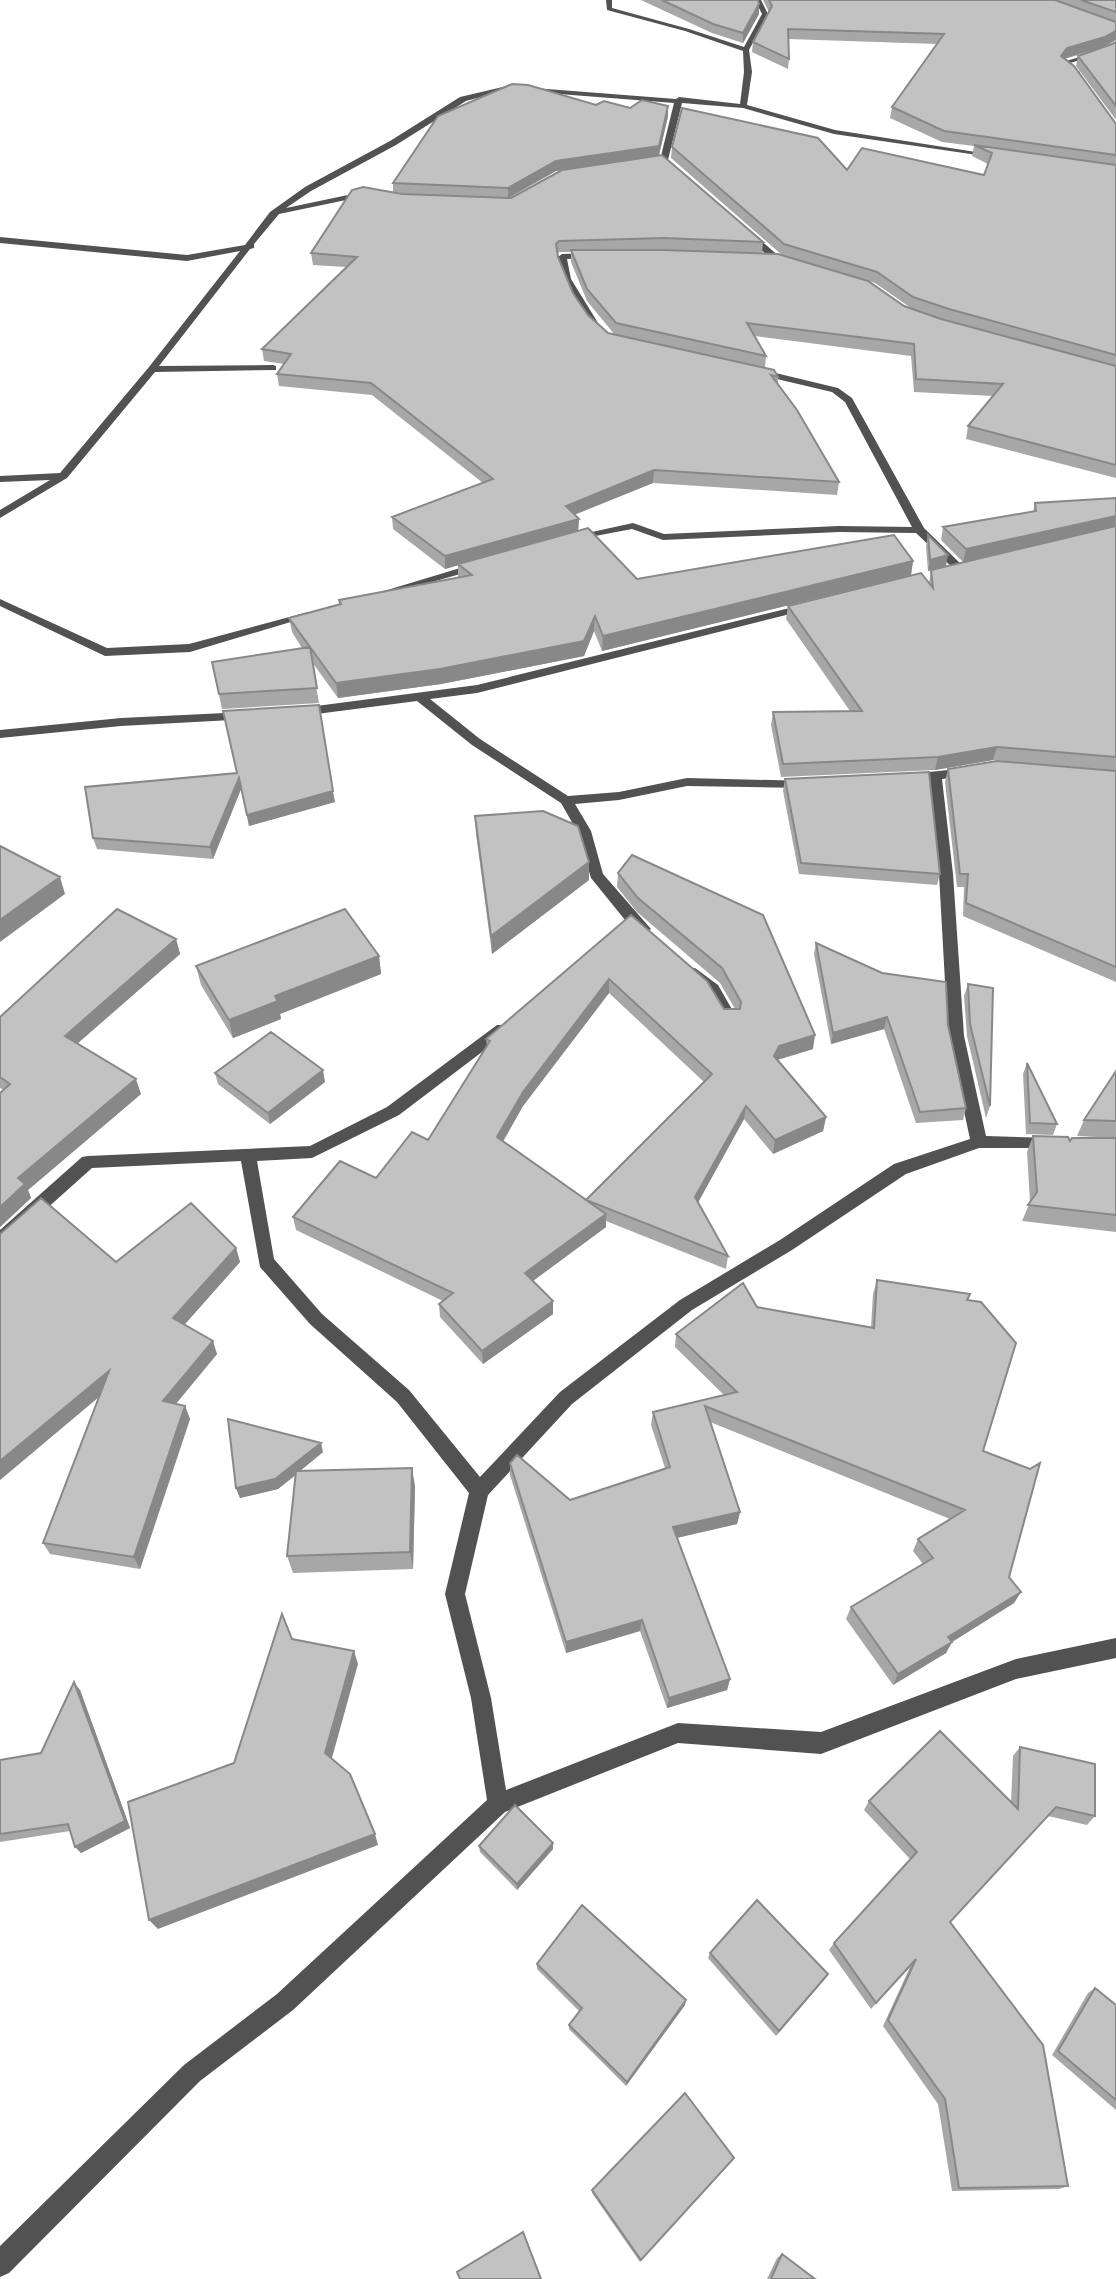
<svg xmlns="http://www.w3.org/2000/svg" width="1116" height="2279" font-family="'PT Sans Narrow',sans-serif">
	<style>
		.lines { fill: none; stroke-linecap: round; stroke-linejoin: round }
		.minor { fill: #525252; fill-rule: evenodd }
		.wall { fill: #a7a7a7; fill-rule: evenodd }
		.shaded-wall { fill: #888 }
		.building { fill: #c2c2c2; stroke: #888; stroke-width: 2 }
	</style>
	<rect width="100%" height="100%" fill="#fff"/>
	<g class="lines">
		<path class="minor" d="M606,0h6v8l77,21 55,18 18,-33 -7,-14h6l7,14 -19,36 3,22 -5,33 88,25 160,25 -4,2 -157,-23 -91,-26 -61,-5 -14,57 -4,2 -4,-2 14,-57 -167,-13 -41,11 -70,44 -85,46 -25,17 81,-17 3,4 -91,19 -25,30v4l-4,1 -91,117 114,-1 3,1v4l-121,2 -88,106 -67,40v-8l50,-30 -50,2v-6l60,-3 89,-106 91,-116 -53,10 -187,-18v-6l187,18 58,-10 25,-33 35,-25 85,-46 70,-44 47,-11 169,13 3,-2 61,7 4,-32 -1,-21 -58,-20 -78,-21z
			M1116,41v5l-8,6 -38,11 -1,2 11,7v2h-4l-14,-8 4,-5 38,-11z
			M743,230h6l32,28v4h-6l-32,-28z
			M591,253l4,3 -1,2 -27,1 4,20 32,52 -5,3 -5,-3 -30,-52 -5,-22 4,-3z
			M759,369l79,19 14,10 72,130 40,39v4h-8l-40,-38 -77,-1 -176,8 -31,-11 -63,12v-4l64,-14 31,11 175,-8 73,1 -67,-125 -13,-10 -76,-18v-4z
			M477,563l6,3 -2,2 -101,29 -6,-3z
			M0,599l107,49 82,-4 119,-32 6,3 -124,37 -85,4 -105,-50z
			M806,604l6,3 -2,2 -333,84 -47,6 50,40 88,57 51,-4 68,-14 121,3 2,3 -7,4 -116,-2 -68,14 -44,4 16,27 12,43 48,55 -7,5 -19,-14 -34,-42 -14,-47 -16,-28 -89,-58 -55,-44 -116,15 -6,-4 6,-4 176,-23z
			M246,712l6,4 -2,3 -129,7 -121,12v-8l121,-12z
			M967,768l6,4 -1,3 -30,4 11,95 11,162 22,100 66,2 6,2 2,4 -2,4h-79l-73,26 -114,76 -100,60 -120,94 -84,91 -23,99 26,104 15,92 172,-67 143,9 195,-73 100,-21v20l-100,21 -195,75 -143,-11 -173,69 -212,198 -93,71 -191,192 -9,4v-31l184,-181 93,-71 210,-194 -16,-102 -26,-104 24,-101 -72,-91 -87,-78 -50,-57 -19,-106 -149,7 -86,77 -6,2v-17l82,-73 6,-1 222,-10 77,-39 110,-82h10l3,4 -3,4 -108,82 -87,43 -55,3 17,98 48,55 87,76 71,87 80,-85 120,-92 100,-60 114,-76 76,-25 -22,-103 -9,-162 -10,-94 -19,2 -6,-4 6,-4z
			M695,968l23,17 19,33 -2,4h-10l-17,-29 -20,-20 2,-4z"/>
	</g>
	<path class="wall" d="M641,0h117l1,14 -16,29 -31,-10z
		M763,0h353v40l-13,7 -38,12 51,65v354l-150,-39 2,-13 26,-30 -80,-4 -3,-36 -156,-20 11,20 -1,12 13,9v7l61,98 -2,13 -184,-12 -79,32 5,4 -1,12 59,48 276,-18 -2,14 -309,76 -8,-20 -10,25 -143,28 -103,14 -26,-36 7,41 -97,6 -10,-47 90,-14 -10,-16 -3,-14 50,-14v-4l119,-22v-13l-13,4 -52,-40 -1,-12 91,-34 -111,-88 -93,-9 -2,-12 7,-10 -20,-3 -2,-12 84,-82 -33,-2 -2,-12 82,-61v-9l203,-78 34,3 38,8 -9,39 104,87 -1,12 20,1 -111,-97 1,-11 175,23 137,5 4,-11 -16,-8 2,-10 -32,-4 -52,-24 2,-11 45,-63 -149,-5 1,20 -1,10 -36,-17 1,-10 16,-30zM562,170l-51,28h-2l47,-27zM559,252h12v10l16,39 28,34 -7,-2 -20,-18 -15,-22 -15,-36v-3zM869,281l6,2 36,25 -7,-2z
		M1116,42v78l-40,-54 2,-10 34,-12z
		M1116,498v484l-153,-66 1,-29h-7l-12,-105 3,-13 137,-1 -92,-8 -58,10 -154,7 -10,-52 2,-13 77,-1 -64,-92 2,-13 141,-23 2,-13 77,-18 -45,10 -22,-22 2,-13 90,-15 2,-9z
		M928,535l18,31 -18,5 -2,-24z
		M237,773l98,29 -86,24 -8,-37 -28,70 -116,-10 -4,-11z
		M785,779l155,95 -3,11 -138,-11 -16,-83z
		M475,816l114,46v18l-97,74 -16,-120z
		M618,873l195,176 -36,11 49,57 -3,14 -50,23 -29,-35 -46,83 30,54 -2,13 -120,-48v6l-73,54 20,20v13l-70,50 -43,-47 -1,-13 4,-3 -147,-71 -3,-13 83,-39 52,-38 59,-94 -1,-7 145,-124 93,94h11l-15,-26 -83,-71 -20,-25zM609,993l95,89 -118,118 -83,-58 20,-36z
		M176,939l4,15 -102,89 63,51 -113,96 3,8 -31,29v-134l4,-3 -4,-2v-71z
		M816,943l132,82 18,83 -3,12 -47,3 -32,-94 -53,15 -17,-90z
		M379,956l2,18 -101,40 1,5 -48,19 -32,-53 -5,-19z
		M968,984l22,122 -4,12 -19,-82 -3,-40z
		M1027,1063l30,61 -4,11 -27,-1 -3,-60z
		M1116,1071v67l-39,-2 7,-16z
		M215,1073l110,9 -55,42 -52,-40z
		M1033,1136l37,5 46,-3v94l-94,-11 8,-19 -3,-50z
		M236,1248l4,14 -56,63 33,29 -41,50 9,2 5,13 -50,150 -90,-15 -7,-11 56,-146 -99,83 116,-218z
		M877,1280l93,14 -2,6 15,151 26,126 12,15 -7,11 -62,39 -6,11 -53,32 -47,-66 5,-12 72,-43 -10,-13 5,-12 32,-20 -240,-97 30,90 -3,12 -60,14 53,141 -3,11 -60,18 -27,-77 -74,22 -56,-178v-12l60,37 95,-32 -14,-43 2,-13 71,-17 -49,-48 1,-13 81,-27 114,20 2,-33z
		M323,1452l-23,19 115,15 -2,83 -120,4 -6,-17 9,-81 -18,14 -38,9 -4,-10z
		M80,1690l50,138 -49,25 -11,-22 -70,11v-82l41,-7z
		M1020,1747l75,69 -8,9 -39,-9 -98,106 118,264 -9,3 -107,2 -14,-87 -55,-78 27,-59 -39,42 -42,-59 5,-7 76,-84 -46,-49 5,-9 142,2 2,-47z
		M553,1843v6l-36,41 -37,-38 -1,-6z
		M710,1953l118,21 -52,62 -68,-78z
		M537,1964l148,41 -59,81 -57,-57v-4l10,-14 -42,-42z
		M1095,1988l21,17v105l-64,-55 36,-62z
		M734,2158l-94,104 -48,-69v-3z
		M782,2254l33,25h-48l10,-21z"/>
	<path class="shaded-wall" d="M759,4v10l-16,29v-10z
		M1116,31v9l-13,7 -38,11 -6,8 2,-10 6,-8z
		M668,106v10l-9,39 -103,16 -48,27v-10l48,-27z
		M654,470l-1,13 -87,35v-12z
		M1116,516l-1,12 -152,34 3,-13z
		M579,519l-1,13 -133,37v-13z
		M948,555l-2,11 -18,5 2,-11z
		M913,561l-2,14 -309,76 1,-15z
		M595,616l-1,15 -10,25 -143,28 -103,14 -2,-15z
		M997,747l-4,13 -58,10 3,-13z
		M239,778l2,11 -28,70 -3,-12z
		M333,791l2,11 -86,24 -2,-11z
		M589,862v18l-97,74 -1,-18z
		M60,877l5,17 -65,48v-22z
		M176,939l4,15 -110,96 -5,-14z
		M379,956l2,18 -101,40 1,5 -48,19 -4,-18 46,-24z
		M609,979v14l-86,113 -26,45v-14l26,-45z
		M887,1017l-3,12 -53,15 2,-11z
		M815,1035l-2,14 -36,11 -3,-4 5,-10z
		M323,1070l2,12 -55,42 -2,-11z
		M136,1079l5,15 -113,96 3,8 -31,29v-20l18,-29z
		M746,1106l-2,13 -50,91 1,-13z
		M826,1117l-3,14 -50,23 2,-14z
		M606,1214v13l-80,59 -1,-13z
		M236,1248l4,14 -62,70 -5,-14z
		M553,1301v13l-70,50 -1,-13z
		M213,1341l4,13 -49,59 -5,-12z
		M109,1371l5,13 -114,96v-19z
		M185,1406l5,13 -50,150 -6,-12z
		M321,1443l2,9 -45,37 -38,9 -4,-10z
		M412,1468l3,18 -2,83 -3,-17z
		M740,1512l-3,12 -66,15 2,-12z
		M1021,1592l-7,11 -62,39 -6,11 -53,32 5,-11 50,-37z
		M642,1620l-2,11 -74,22v-11z
		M354,1651l4,13 -28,101 -5,-12z
		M730,1679l-3,11 -60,18 2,-10z
		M74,1682l6,8 50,138 -49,25 -6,-6z
		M375,1834l3,11 -220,84 -9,-9z
		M553,1843v6l-36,41v-6z
		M828,1974l-4,6 -48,56 3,-5z
		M686,2000l-1,5 -59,81 1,-4z"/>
	<path class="building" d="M662,0h96l1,4 -16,29 -30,-9z
		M769,0h286l61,22v9l-11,6 -38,11 -6,8 13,10 42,58v31l-172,-24 -52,-24 52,-73 -156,-5 1,30 -36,-17 19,-36z
		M1081,0h35v12z
		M1116,42v64l-38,-50 34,-12z
		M512,84l16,1 68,20 8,-4 26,7 12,-8 26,6 -9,40 -103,15 -48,27 -115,-5 45,-67z
		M682,108l136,30 29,32 15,-22 122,27 8,-22 -18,-8 142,20v190l-167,-46 -36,-12 -36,-25 -93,-28 -112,-97z
		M662,155l101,87 -99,-4 -105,3 -3,3 2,13 15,36 15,22 20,18 166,37 4,7 -7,-2 26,35 42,72 -185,-12 -88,36 13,13 -134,37 -53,-39 101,-38 -122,-96 -94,-9 14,-20 -29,-5 95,-92 -46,-4 41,-63 11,-3 39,7 109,4 51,-28z
		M571,250h93l114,4 90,27 36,25 37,13 175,47v99l-148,-39 35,-42 -87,-5 -2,-35 -167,-21 19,33 -150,-33 -29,-34z
		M1116,498v18l-150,33 -23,-22 93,-16 -1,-8z
		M1116,526v231l-119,-10 -59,10 -155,7 -10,-52 89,-1 -74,-105 133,-33 12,15 -2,-18z
		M588,528l49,51 257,-44 19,26 -310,75 -8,-20 -11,25 -144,28 -104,14 -26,-36 7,41 -98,6 -7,-32 98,-15 -21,-29 52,-14 -2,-4 133,-25 -14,-11z
		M928,535l20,20 -18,5z
		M319,705l14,86 -86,24 -8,-37 -29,69 -117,-9 -8,-51 152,-14 -14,-62z
		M997,761l119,10v196l-150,-64 2,-29h-8l-12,-105z
		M929,772l11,102 -139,-11 -16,-84z
		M543,811l35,15 11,36 -98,74 -16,-120z
		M0,846l60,31 -60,43z
		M632,855l131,60 52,120 -36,11 -5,10 52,61 -51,23 -29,-34 -51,91 33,59 -142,-56 126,-126 -103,-95 -86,113 -26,45 109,77 -81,59 28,28 -71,50 -43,-47 14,-11 -160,-76 47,-56 36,17 36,-46 16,8 62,-99 -4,-2 145,-124 76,66 17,28h16l1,-7 -19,-34 -84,-70 -20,-25z
		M117,909l59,30 -111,97 71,43 -118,99 7,6 -25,23v-114l10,-9 -10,-7v-60z
		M345,909l34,47 -104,40 3,5 -49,19 -33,-54z
		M816,943l66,30 64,9 2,43 18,83 -46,4 -33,-95 -54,16z
		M968,984l25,4 -3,118 -20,-82z
		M271,1032l52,38 -55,43 -53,-40z
		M1027,1063l30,61 -27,-1z
		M1116,1071v50l-32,-1z
		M1033,1136l35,1 2,4 2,-3h44v77l-88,-10 9,-13z
		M41,1198l75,64 75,-59 45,45 -63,70 40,23 -50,60 22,5 -51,151 -91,-14 66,-172 -109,90v-227z
		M877,1280l93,14 -3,6 14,2 35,41 -33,108 47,18 10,-6 -31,114 12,15 -73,45 4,5 -54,32 -47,-67 82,-49 -15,-19 47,-29 -260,-104 35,106 -67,15 57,152 -61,19 -27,-78 -76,22 -56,-179 7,-8 53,45 100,-33 -17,-55 84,-20 -61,-58 67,-51 14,24 117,21z
		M228,1419l93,24 -46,36 -39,9z
		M412,1468l-2,84 -123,4 9,-85z
		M282,1614l10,25 62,12 -29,102 25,21 25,60 -226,86 -21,-118 106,-39z
		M74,1682l51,139 -50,26 -7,-23 -68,10v-74l41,-7z
		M940,1731l78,78 2,-62 75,17v52l-39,-9 -106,115 93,123 25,141 -109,2 -14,-89 -57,-79 28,-61 -40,44 -42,-60 83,-91 -48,-51z
		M515,1805l38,38 -36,41 -38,-38z
		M757,1900l71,74 -49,57 -69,-78z
		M582,1905l104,95 -59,82 -58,-57 13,-17 -45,-44z
		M1095,1988l21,17v95l-58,-49z
		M685,2093l49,65 -93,102 -49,-70z
		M523,2232l18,47h-81l-3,-7z
		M782,2254l33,25h-44z"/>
</svg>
